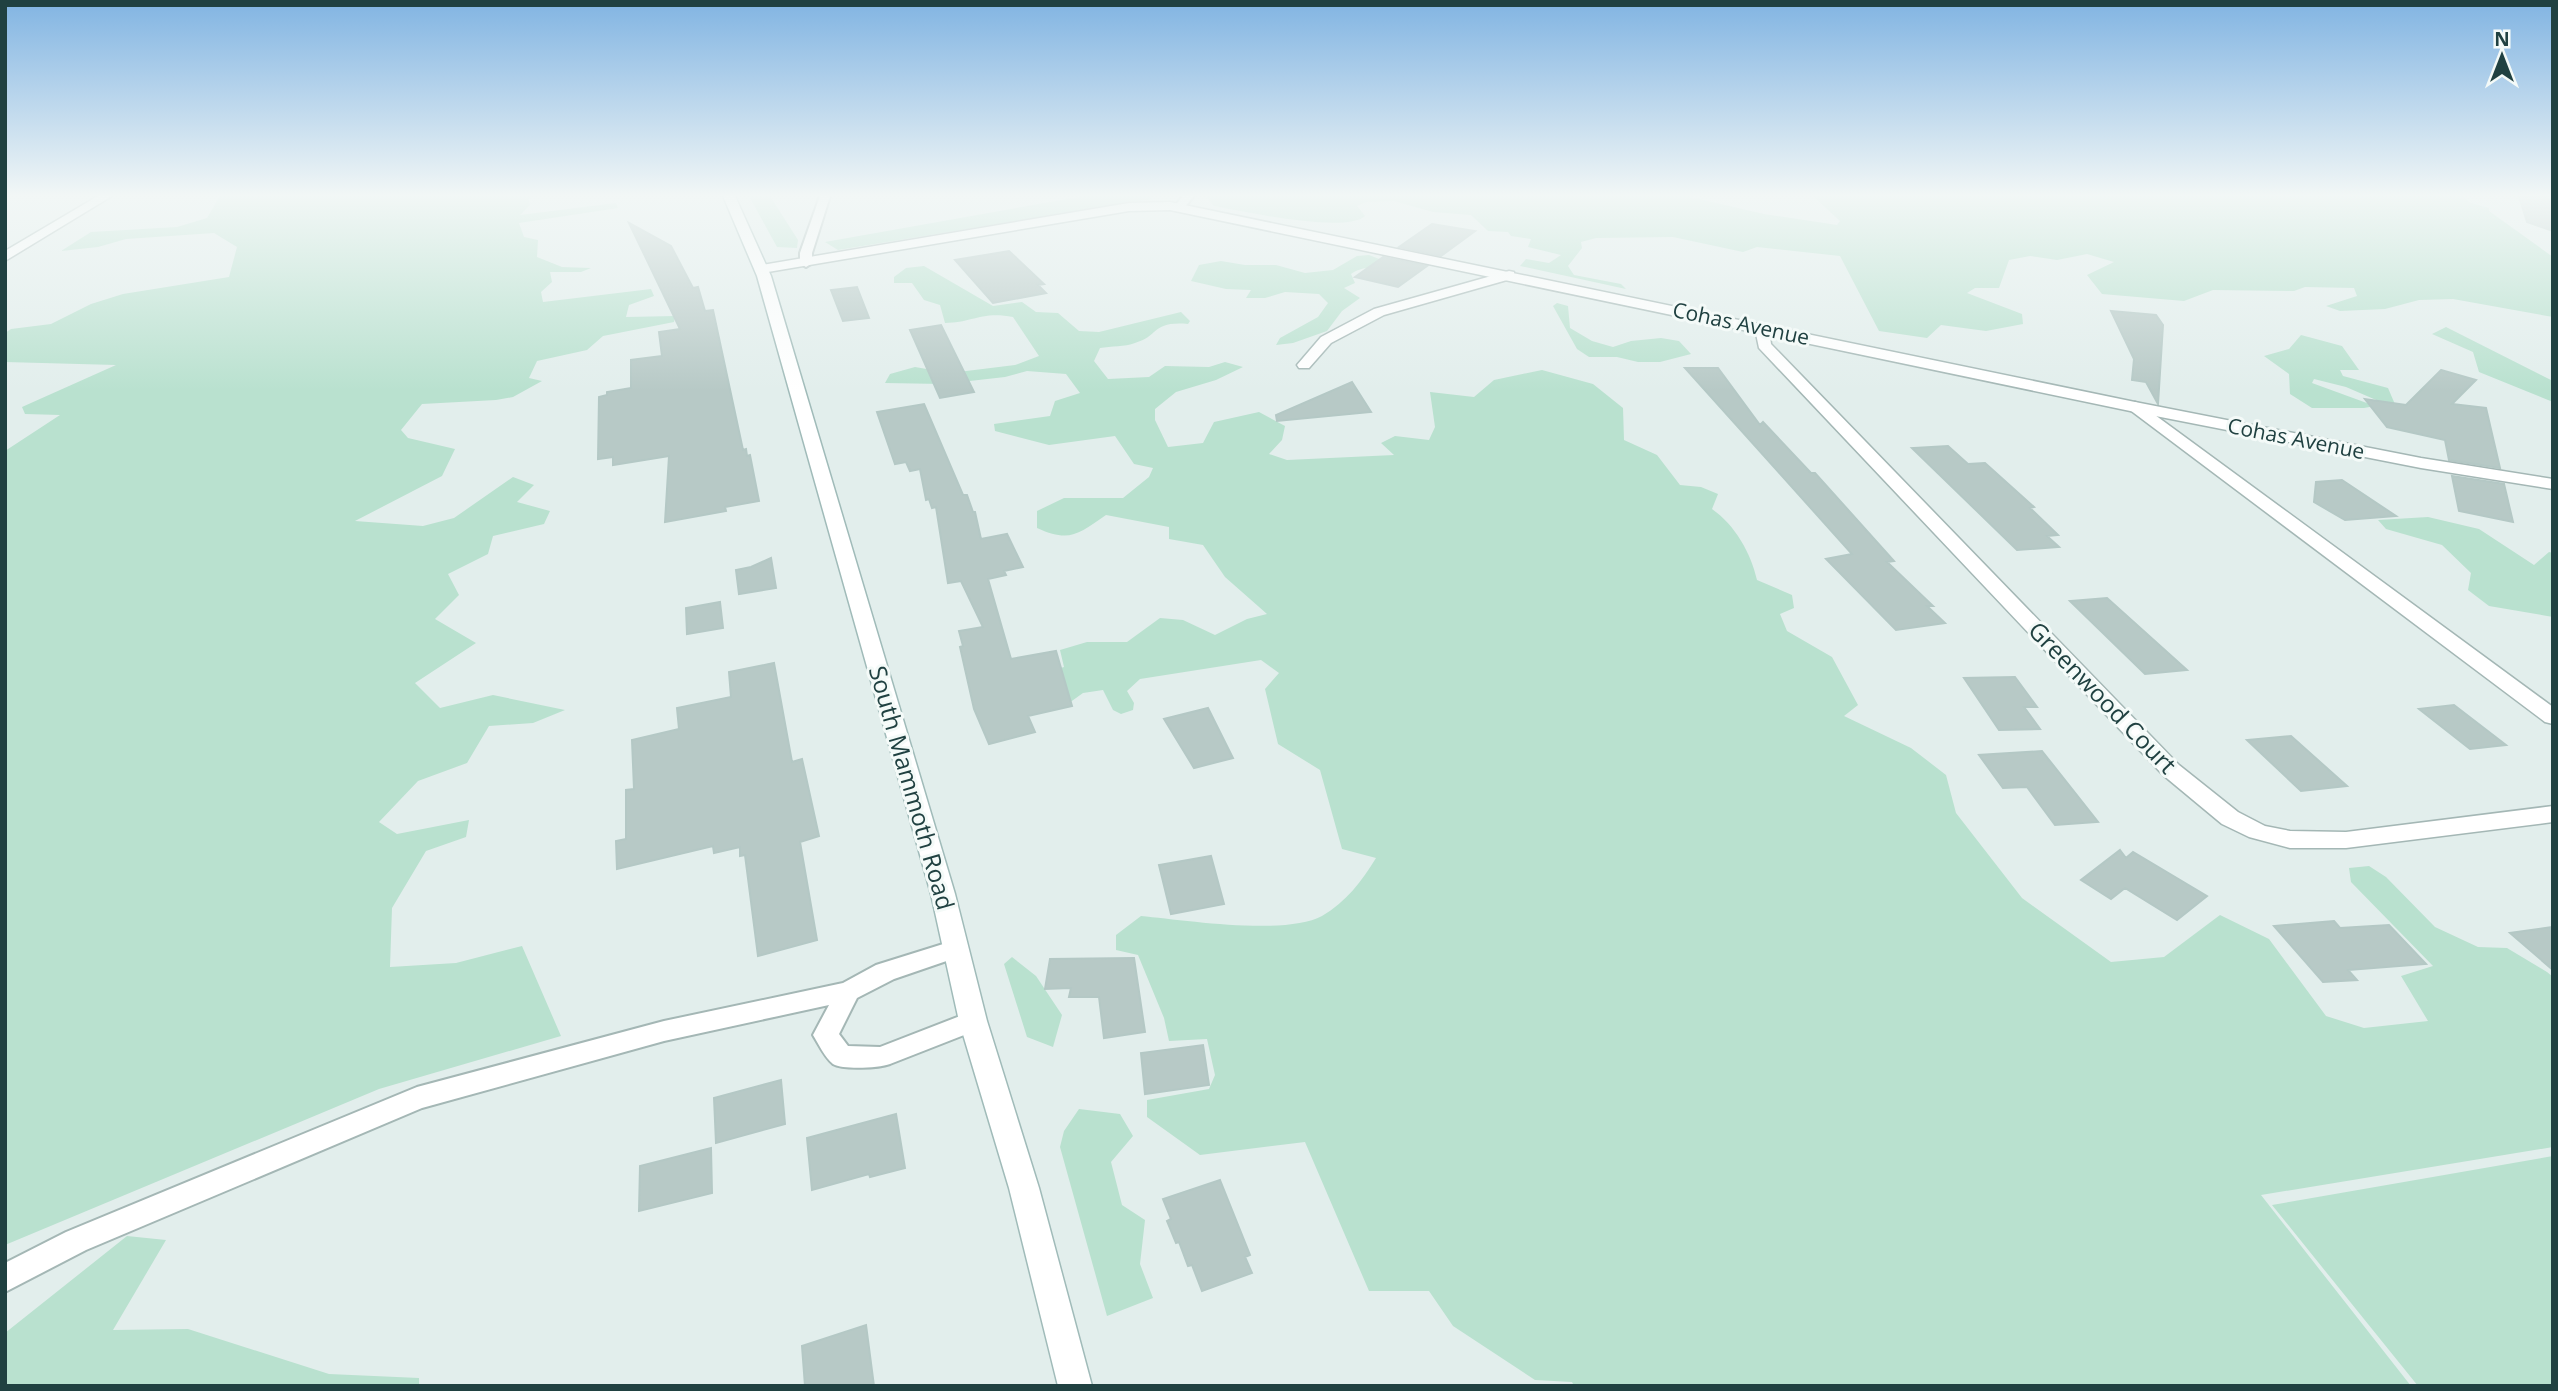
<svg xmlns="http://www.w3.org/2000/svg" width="2558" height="1391" font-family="'Open Sans',sans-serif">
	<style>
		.green { fill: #b9e1cf }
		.building { fill: #b7c9c6; stroke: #b4c8c5; stroke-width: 2 }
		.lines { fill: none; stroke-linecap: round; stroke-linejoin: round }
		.service-casing { stroke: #a4b7b5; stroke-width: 4 }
		.minor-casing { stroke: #a4b7b5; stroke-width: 3 }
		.tertiary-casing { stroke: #a4b7b5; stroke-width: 3 }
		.secondary-casing { stroke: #a0bbb9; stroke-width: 3 }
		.service { fill: #fff; fill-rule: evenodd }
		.minor { fill: #fff; fill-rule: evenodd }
		.tertiary { fill: #fff; fill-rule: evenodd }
		.secondary { fill: #fff; fill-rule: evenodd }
		.labels { text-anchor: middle; stroke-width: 6; stroke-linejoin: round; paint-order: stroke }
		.far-street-label { font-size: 21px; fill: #204141; stroke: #f4faf8 }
		.street-label { font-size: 24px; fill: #204141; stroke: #f4faf8 }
	</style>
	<rect width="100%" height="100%" fill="#e2eeec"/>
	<path class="green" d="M220,196h321l-13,2 2,7 -10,10 96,-12 2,5 -99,15 5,14 14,3 -1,17 25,10 29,1 -10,4h-31l2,10 -11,10 2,10 108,-13 3,7 -25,9 -3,12 49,-1 -1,6 -71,14 -16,14 -50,11 -8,17 13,3 -29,16 -17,3 -74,4 -21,26 7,8 47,11 -13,27 -87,45 68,5 31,-8 59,-41 21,8 -17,17 33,9 -6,13 -51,12 -5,18 -40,20 11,21 -24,24 41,24 -61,40 25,25 53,-13 72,15 -32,13 -44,3 -22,37 -49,18 -39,41 18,12 72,-14 -3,17 -40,14 -34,57 -2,59 66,-4 66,-17 39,90 -182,53 -374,156v-794l55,-36 -35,-1 -3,-7 94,-42 -111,-3v-29l6,-4 40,-5 40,-20 32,-10 106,-17 8,-30 -23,-14 -88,6 -28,8 -37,4 30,-19 86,-5 30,-9z
		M749,196h21l28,44 -1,8 -20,-1z
		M1084,196h67l1,3 -314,51 -13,-8z
		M1206,196h480l78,18 73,11 3,-4 -27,-25h649l9,7 18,5v3l64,46v60l-100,-18 -34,1 -34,9 -45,2 -14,-5 31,-10 -3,-8 -49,-1 -11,4 -81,-1 -29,11 -82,-7 -15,-19 27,-13 -27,-8 -30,6 -27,-4 -21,4 -10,28h-24l-8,5 55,21 1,10 -37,7 -45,-6 -14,13 -48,-7 -39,-75 -83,-9 -14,5 -70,-15 -77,1 -15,4 1,6 -14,18 6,9 47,9 5,5 -106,-23 6,-7 23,4 12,-8 -33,-8 3,-8 -20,-3 -3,-4 -20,-1 -17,-16 -38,-3 -39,-11 -28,1 -9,4 8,10c-20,18 -123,-5 -151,-10z
		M1369,255l18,7c-11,8 -24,3 -36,12l4,9 -11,5 16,10 -18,13 -15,20 -34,12 -17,2 4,-7 38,-21 10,-14 -9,-9 -34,-2 -20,6h-19l5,-8 -25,-1 -35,-8 8,-16 22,-4 24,4h31l29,8 28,-3 24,-14z
		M924,266l69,40 29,-4 14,10 22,1 21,18 20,1 82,-20 9,9 -2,3c-37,-3 -28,12 -53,19 -10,4 -24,3 -35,5l-6,13 14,18 41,-2 16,-11 44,1 16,-5 18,5 -27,13 -40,12 -21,17v11l13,27 35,-4 11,-21 45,-10 26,14 -3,14 -13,14 18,6 107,-5 -13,-12 14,-7 34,4 6,-13 -5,-35 44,5 20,-17 48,-10 51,14 30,24 1,32 33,15 23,30 21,2 17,7 -6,15c23,16 39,44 45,71l35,15 2,13 -14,6 7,17 45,26 26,48 -14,11 67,32 35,27 10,38 66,85 89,64 53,-5 56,-42 49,24 57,77 38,12 64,-7 -27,-45 32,-10 -82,-84 -2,-14 20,-2 17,11 49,50 43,20 29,1 40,24 6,5v170l-292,48 150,191h-837l-2,-4 -37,-2 -82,-54 -24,-35h-60l-64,-149 -105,13 -53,-38v-17l62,-11 6,-14 -8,-36 -38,2 -5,-23 -26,-63 -22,-5v-15l25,-19c43,4 144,20 181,0 24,-14 40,-35 54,-58l-34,-9 -22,-79 -42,-26 -13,-55 14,-16 -18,-13 -121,19 -13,12 7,12 -1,7 -12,4 -8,-4 -10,-20 -20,3 -14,10 -32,-28 27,-8 -4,-17 27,-8h40l33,-24 23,2 32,15 32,-16 20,-5 -42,-37 -22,-32 -34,-6v-12l-63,-12c-28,19 -36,28 -69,13v-17l27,-13h59l26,-21 4,-9 -19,-4 -19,-28 -66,9 -54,-14 -1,-7 56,-8 5,-15 25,-8 -14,-19 -39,-3 -22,6 -62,7 -58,-1 5,-9 25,-7 35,6 65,-8 24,-9 -26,-39c-32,-6 -41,6 -68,6l-5,-18 -16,-5 -12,-17h-18v-6l12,-9z
		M1557,303l11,3 2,22 22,13 21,6 18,-6 30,-3 18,3 12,13 -31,8h-22l-21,-5h-28l-12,-8 -24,-43z
		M2446,327l107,54v21l-74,-30 -6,-20 -41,-18z
		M2301,335l41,11 17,24h-19l3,6 45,12 9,21 -51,-22 -32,-8 -2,4 63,23 -11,2h-52l-22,-14 -1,-20 -25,-18 25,-7z
		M2428,517l51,12 55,36 15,-13 4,1v64l-64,-11 -21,-16 3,-17 -29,-28 -56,-16 -8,-9z
		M1012,957l24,19 26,39 -9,32 -26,-10 -23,-73z
		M1079,1109l41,5 13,22 -22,26 11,43 23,15 -5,44 13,34 -46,18 -47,-169 4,-16z
		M2553,1156v230h-135l-146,-181z
		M127,1236l39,4 -53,90 75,-1 141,45 90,4v8h-414v-53z"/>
	<path class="building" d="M2519,196h27l2,4 5,1v30l-26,-9z
		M629,223l42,23 22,42 5,-1 7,24 8,-1 30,140 3,-1 1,7 3,-1 9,46 -34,6 1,4 -61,11 4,-66 -56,9v-8l-15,2 1,-62 8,-2v-3l24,-4v-28l31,-4 -3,-24 21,-3z
		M1432,224l43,7 -34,25 -42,-9z
		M1009,251l35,33 -6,1 8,8 -53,10 -38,-43z
		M1383,257l44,9 -29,21 -43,-10z
		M857,287l12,31 -26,3 -12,-31z
		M2111,311l45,4 7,10 -5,79 -12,-22 -14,-2 2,-21z
		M941,325l33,67 -34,6 -30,-68z
		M1685,368h33l42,57 3,-3 48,51h4l79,88 -7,1 46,44h-6l18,17 -49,7 -70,-71 26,-5z
		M2441,370l35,10 -24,24 34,4 14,60 -51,-8 -4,-20 -58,-13 -22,-28 41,6z
		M1352,382l19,30 -94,9 -1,-6z
		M924,404l39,91h4l6,17h2l6,27 26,-5 16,33 -19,4 2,4 -18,4 23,80 45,-8 16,55 -44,10 7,16 -46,12 -15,-35 -14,-62 3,-1 -4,-15 24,-4 -22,-46 -13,2 -12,-76 -4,1 -3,-9 -3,1 -6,-31 -10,2 -4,-9 -11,2 -18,-52z
		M1948,446l20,18 17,-1 49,44 -4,1 28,27 -11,1 12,11 -42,3 -105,-102z
		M2452,476l52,8 9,38 -54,-11z
		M2342,480l54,36 -51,4 -31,-18 2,-20z
		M771,558l5,30 -37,6 -3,-24 15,-3z
		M2107,598l80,72 -42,4 -75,-73z
		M720,602l3,26 -36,6 -1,-26z
		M774,663l18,99 10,-3 17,77 -19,6 17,98 -59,16 -13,-101 -5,1v-9l-26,6 -1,-7 -96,23 -1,-28 10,-2v-49l8,-1 -2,-49 47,-11 -2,-21 54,-11 -2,-25z
		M2015,677l22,30h-13l16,22 -41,1 -35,-52z
		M2454,705l52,40 -36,4 -51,-40z
		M1208,708l25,50 -39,10 -30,-49z
		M2291,736l56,50 -46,5 -54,-51z
		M2042,751l56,71 -43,3 -28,-38 -24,1 -24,-33z
		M2120,850l6,8 7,-6 74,44 -30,24 -52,-32 -14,11 -30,-19z
		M1211,856l13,48 -53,10 -12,-49z
		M2334,921l6,7 49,-3 37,39 -78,6 9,10 -34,2 -49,-56z
		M2553,927v43l-43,-37z
		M1134,958l11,74 -41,6 -5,-41h-30l2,-9 -26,1 5,-30z
		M1203,1045l6,40 -64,9 -4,-41z
		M781,1080l4,44 -69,19 -2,-45z
		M896,1114l9,54 -35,9 -1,-3 -57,16 -5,-52z
		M711,1148l1,45 -73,18 1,-45z
		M1220,1180l30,75 -5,2 7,16 -50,18 -10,-26 -4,1 -9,-24 -3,1 -9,-22 4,-2 -8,-20z
		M866,1325l8,61h-69l-3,-40z"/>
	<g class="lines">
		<defs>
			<path id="service" d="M820,196h10l-18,57v10l-6,4 -6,-4v-10z
				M1183,196h11l-11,13h-8l-1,-2z
				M956,940l8,3 4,6 -4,6 -70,24 -37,19 -18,36 9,12 32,1 93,-36 9,3 3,7 -3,7 -92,36c-11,4 -47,6 -57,0 -8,-6 -15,-21 -20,-29l16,-30 -165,36 -242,67 -336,142 -81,42v-29l61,-31 351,-145 247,-66 179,-38 33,-18z"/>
			<path id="minor" d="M1509,271l5,1v6l-130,37 -53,28 -22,25h-10l-2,-3 24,-28 53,-28z
				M1762,325l7,4 2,15 408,421 59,47 27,14 25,5 56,1 207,-26v16l-207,26h-56l-41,-11 -27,-13 -59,-49 -404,-427 -4,-19z
				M2135,402l5,2 413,303v17l-8,-2 -415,-312 -3,-3 3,-3z"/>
			<path id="tertiary" d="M98,196h14l-107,65v-10z
				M1170,202l965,200 286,56 132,21v10l-132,-21 -286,-56 -965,-202 -41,1 -367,62 -6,-4 6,-4 367,-62z"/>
			<path id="secondary" d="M723,196h12l36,80 184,618 32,127 52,167 53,198h-34l-49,-198 -50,-167 -28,-127 -174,-618z"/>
		</defs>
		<use href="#service" class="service-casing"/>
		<use href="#minor" class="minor-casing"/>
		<use href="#tertiary" class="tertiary-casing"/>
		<use href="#secondary" class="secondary-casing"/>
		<use href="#service" class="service"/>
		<use href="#minor" class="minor"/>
		<use href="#tertiary" class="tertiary"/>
		<use href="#secondary" class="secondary"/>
	</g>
	<linearGradient id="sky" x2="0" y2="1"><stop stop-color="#81b4e2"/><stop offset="0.5" stop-color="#f2f7f6"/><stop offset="1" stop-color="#f2f7f6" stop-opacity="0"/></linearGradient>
	<rect width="2558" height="391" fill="url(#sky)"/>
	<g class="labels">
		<g class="far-street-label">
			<text transform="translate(1741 324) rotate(12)" y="7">Cohas Avenue</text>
			<text transform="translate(2296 439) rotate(11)" y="7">Cohas Avenue</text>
		</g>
		<g class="street-label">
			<text transform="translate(2102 698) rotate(46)" y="8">Greenwood Court</text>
			<text transform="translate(911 788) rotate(74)" y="8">South Mammoth Road</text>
		</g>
	</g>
	<rect width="2558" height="1391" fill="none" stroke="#204141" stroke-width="14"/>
	<g transform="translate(2502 56)" stroke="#f4faf8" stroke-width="5" paint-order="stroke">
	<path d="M0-5L12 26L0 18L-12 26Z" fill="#204141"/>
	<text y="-10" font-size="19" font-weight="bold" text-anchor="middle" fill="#204141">N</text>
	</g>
</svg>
